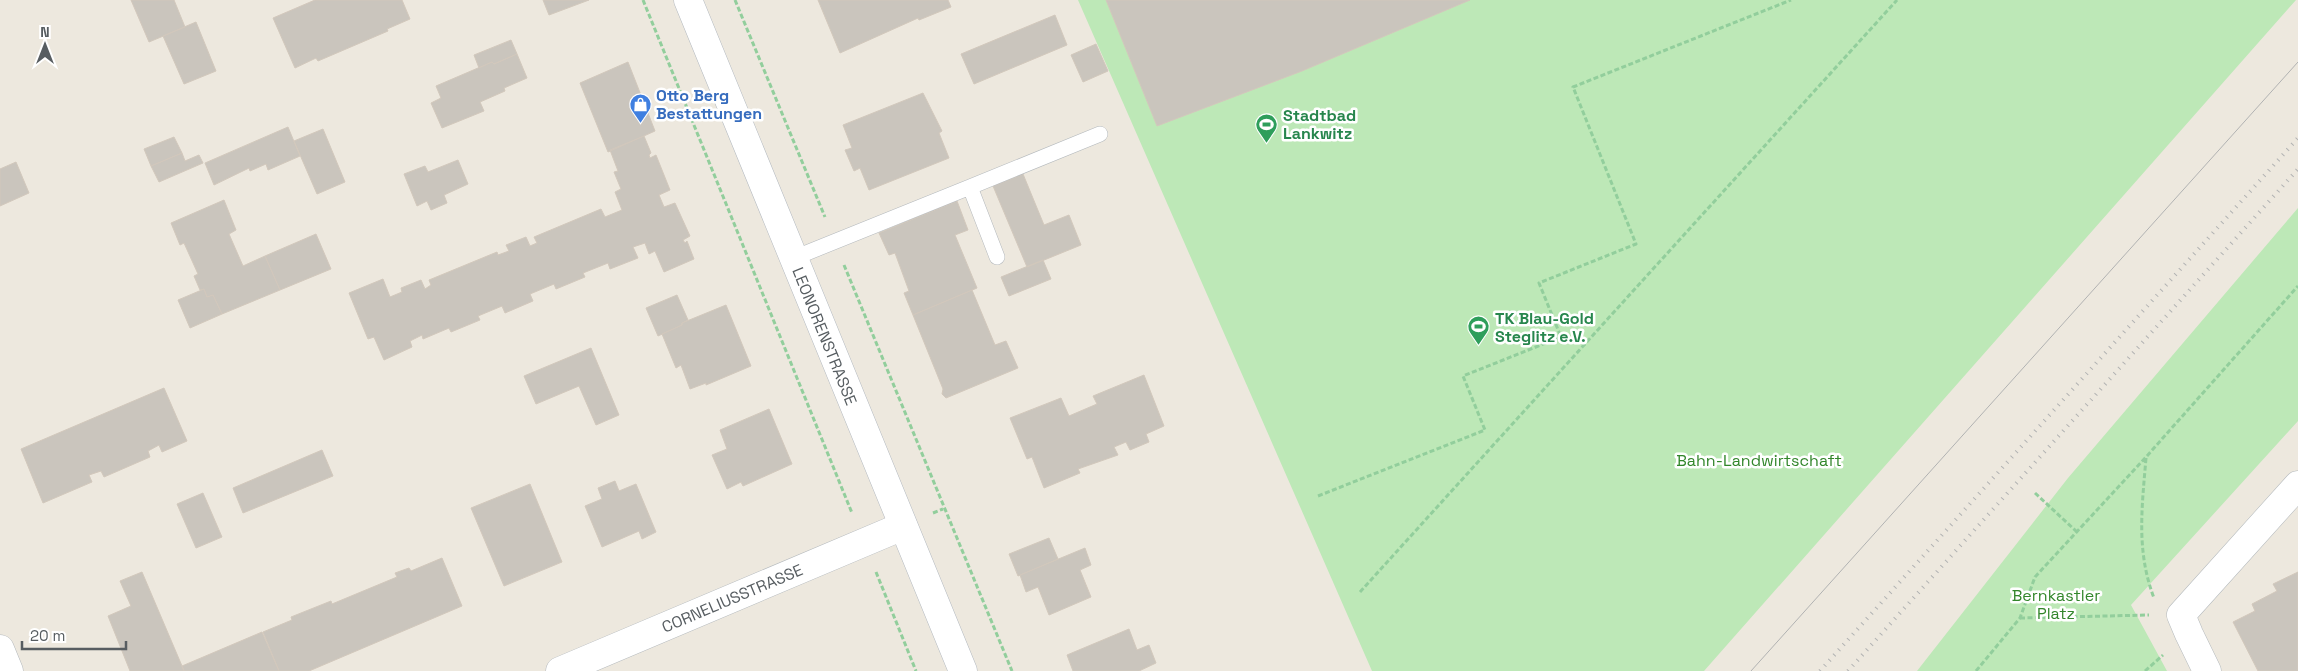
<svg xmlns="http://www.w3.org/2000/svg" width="2298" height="671" font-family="'Space Grotesk',sans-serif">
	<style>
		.green { fill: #bde8b7 }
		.building { fill: #cac5bd; stroke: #d2c8bc }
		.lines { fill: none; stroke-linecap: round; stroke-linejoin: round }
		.lane-casing { stroke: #b4b9bd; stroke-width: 16 }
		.street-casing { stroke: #b4b9bd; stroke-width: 29 }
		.secondary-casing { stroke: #b4bac0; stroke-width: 29 }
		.path { stroke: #92ce9c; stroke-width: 3; stroke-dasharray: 5 2.5; stroke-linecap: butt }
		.lane { stroke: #fff; stroke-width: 15 }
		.street { stroke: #fff; stroke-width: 28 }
		.secondary { stroke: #fff; stroke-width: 28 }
		.tram { stroke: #b1b2b2; stroke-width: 1 }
		.rail { stroke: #b1b2b2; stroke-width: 4; stroke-dasharray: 1 6; stroke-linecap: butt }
		.labels { text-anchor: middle; stroke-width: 5; stroke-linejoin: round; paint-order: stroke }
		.shop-label { font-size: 16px; font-weight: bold; fill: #366cbe; stroke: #fff; text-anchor: start }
		.leisure-label { font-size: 16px; font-weight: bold; fill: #27864d; stroke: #fff; text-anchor: start }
		.street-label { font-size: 16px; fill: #575d61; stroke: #fff }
		.park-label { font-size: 16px; fill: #32862b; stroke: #fff }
	</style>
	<rect width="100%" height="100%" fill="#ede8de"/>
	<path class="green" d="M1078,0h1218l-592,671h-332z
		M2298,208v213l-167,184 36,66h-250l151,-193z"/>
	<path class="building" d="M131,0h43l11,27 -36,15z
		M315,0h87l8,19 -23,10 1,2 -70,30 -2,-3 -21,10 -22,-50z
		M543,0h46l-40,15z
		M818,0h130l3,7 -32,13 -1,-2 -78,35z
		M1106,0h364l-168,71 -145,55z
		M1055,15l12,30 -93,39 -13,-30z
		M196,22l20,49 -32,13 -21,-48z
		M511,40l6,14 -23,10 -2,-2 -13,6 -5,-13z
		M1096,44l12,27 -25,11 -12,-27z
		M517,54l10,24 -23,10 1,3 -25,11 4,9 -42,17 -11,-25 10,-5 -5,-12 56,-24 2,2z
		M628,62l27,69 -47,21 -28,-69z
		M923,93l19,38 -3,2 10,25 -80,32 -9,-22 -6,3 -9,-21 7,-2 -9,-23z
		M288,127l12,29 -32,14 -2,-6 -16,7 -1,-3 -35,17 -9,-22z
		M323,129l22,53 -28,12 -23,-53z
		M644,136l7,17 -2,2 1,3 6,-3 14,35 -11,5 5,12 11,-4 15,33 -7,4 2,3 2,-2 7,18 -30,13 -9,-21 -6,3 -4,-11 -12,4 5,11 -28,11 -2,-6 -25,10 2,4 -29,12 -2,-5 -24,10 3,7 -28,12 -3,-7 -24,10 2,4 -29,12 -2,-4 -26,11 -1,-4 -12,6 2,6 -28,13 -10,-23 -6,2 -19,-46 34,-14 7,18 12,-5 -1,-4 20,-8 4,9 6,-4 -2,-5 68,-28 1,3 11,-4 -3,-6 20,-8 4,9 7,-3 -3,-6 67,-28 4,8 17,-7 -7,-18 6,-3 -7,-17 4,-1 -8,-21z
		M174,137l8,16 -31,13 -7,-17z
		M182,153l3,8 14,-6 4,8 -44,19 -8,-16z
		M458,160l10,24 -24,11 3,8 -16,7 -4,-9 -10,5 -13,-32 21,-8 3,6z
		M16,162l13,31 -29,13v-37z
		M1023,174l21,51 25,-10 12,30 -54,22 -34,-81z
		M224,200l12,30 -7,4 14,32 22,-10 15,34 -58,24 -9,-19 -6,2 -3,-8 -4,1 -6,-14 4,-2 -14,-31 -4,2 -9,-22z
		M957,201l11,29 -13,5 22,53 -64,27 -9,-22 5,-2 -14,-38 -6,2 -10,-22z
		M316,234l15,35 -51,21 -15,-34z
		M1043,260l8,19 -42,17 -8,-19z
		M204,289l3,8 6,-2 9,19 -32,14 -12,-28z
		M972,290l23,55 11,-4 12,27 -72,30 -4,-4 1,-5 -30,-74z
		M677,295l11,25 -6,3v2l-24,11 -12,-28z
		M726,305l25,61 -45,19v-2l-16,6 -9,-24 -5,3 -14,-34 20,-9v-2z
		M591,348l28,67 -23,10 -17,-39 -43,18 -12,-28z
		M1144,375l20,51 -18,8 3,8 -19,8 -4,-8 -12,5 4,8 -40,14 2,4 -36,15 -12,-31 -5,2 -17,-41 51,-20 8,18 28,-12 -4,-8z
		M164,388l23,53 -25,11 -3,-7 -11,6 2,6 -46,20 -3,-6 -12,4 3,7 -49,21 -22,-54z
		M769,409l23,55 -49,22 -2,-4 -14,7 -15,-34 15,-6 -7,-19z
		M322,450l11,26 -90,37 -10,-25z
		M615,481l4,10 17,-7 20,48 -14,7 -3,-8 -37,16 -17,-41 17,-7 -4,-11z
		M530,484l32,78 -58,24 -33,-78z
		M203,493l19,44 -26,11 -19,-44z
		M1049,538l9,21 -40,17 -9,-22z
		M1085,548l6,17 -11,5 11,27 -42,18 -11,-28 -12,5 -6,-17z
		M442,558l20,48 -153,65h-30l-16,-39 29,-12 -1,-3 40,-16 1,3 65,-27 -2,-4 14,-5 2,3z
		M142,572l40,94 2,5h-54l-22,-55 23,-10 -11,-25z
		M2298,572v99h-40l-25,-49 22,-11 -3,-7 25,-13 -4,-7z
		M1129,629l8,21 12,-5 7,18 -17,8h-66l-6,-16z
		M262,632l17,39h-95l-2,-5z"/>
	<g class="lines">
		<defs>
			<path id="lane" d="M970,187l130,-53
				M794,258l176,-71 27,70"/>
			<path id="street" d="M0,649l9,22
				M560,671l343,-145
				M2207,671l-18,-37 -8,-19 117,-130"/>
			<path id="secondary" d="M688,0l275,671"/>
		</defs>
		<use href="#lane" class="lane-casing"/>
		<use href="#street" class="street-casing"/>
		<use href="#secondary" class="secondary-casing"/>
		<path class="path" d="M643,0l209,513
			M735,0l90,217
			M844,265l168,406
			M2146,458c-4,49 -10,93 8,140
			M2035,493l42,39
			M1318,496l167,-66 -22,-54 98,-39 -22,-54 97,-39 -63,-157 218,-87
			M933,513l10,-4
			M876,572l40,99
			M1360,592l537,-592
			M2020,618l129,-3
			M1976,671l44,-53 15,-41 111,-120 152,-171
			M2145,671l18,-16"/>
		<use href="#lane" class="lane"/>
		<use href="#street" class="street"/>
		<use href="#secondary" class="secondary"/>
		<path class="tram" d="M1751,671l547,-609"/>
		<path class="rail" d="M1820,671l478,-533
			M1848,671l450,-502"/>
	</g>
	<defs>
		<symbol id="shop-pin" viewBox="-11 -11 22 30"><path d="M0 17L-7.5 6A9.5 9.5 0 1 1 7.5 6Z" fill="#3f7fe0" stroke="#fff"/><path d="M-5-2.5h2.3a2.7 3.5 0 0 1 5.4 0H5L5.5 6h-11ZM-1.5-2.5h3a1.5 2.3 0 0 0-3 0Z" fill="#fff"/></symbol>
		<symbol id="stadium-pin" viewBox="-11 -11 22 30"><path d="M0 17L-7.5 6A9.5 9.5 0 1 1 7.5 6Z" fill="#2e9e5b" stroke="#fff"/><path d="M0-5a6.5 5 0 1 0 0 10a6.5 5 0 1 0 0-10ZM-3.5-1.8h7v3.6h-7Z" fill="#fff"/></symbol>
	</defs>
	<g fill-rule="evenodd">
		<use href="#shop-pin" x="628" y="92" width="25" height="34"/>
		<use href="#stadium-pin" x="1254" y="112" width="25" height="34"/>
		<use href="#stadium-pin" x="1466" y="314" width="25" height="34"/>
	</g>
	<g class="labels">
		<g class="shop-label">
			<text x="656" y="101">Otto Berg<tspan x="656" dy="18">Bestattungen</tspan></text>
		</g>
		<g class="leisure-label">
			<text x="1283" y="121">Stadtbad<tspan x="1283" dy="18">Lankwitz</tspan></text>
			<text x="1495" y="324">TK Blau-Gold<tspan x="1495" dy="18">Steglitz e.V.</tspan></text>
		</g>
		<g class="street-label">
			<text transform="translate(825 336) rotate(68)" y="6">LEONORENSTRASSE</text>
			<text transform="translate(732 598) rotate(-23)" y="6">CORNELIUSSTRASSE</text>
		</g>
		<g class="park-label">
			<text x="1759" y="466">Bahn-Landwirtschaft</text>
			<text x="2056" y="601">Bernkastler<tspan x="2056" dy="18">Platz</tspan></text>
		</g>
	</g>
	<g transform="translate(45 45)" stroke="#ffffff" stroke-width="4" paint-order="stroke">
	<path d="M0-4L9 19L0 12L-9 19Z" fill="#575d61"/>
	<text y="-8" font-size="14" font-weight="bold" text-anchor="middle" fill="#575d61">N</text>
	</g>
	<path d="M22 641v8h104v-8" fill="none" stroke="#575d61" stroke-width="2.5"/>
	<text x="30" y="641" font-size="15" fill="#575d61" stroke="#ffffff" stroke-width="4" paint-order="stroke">20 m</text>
</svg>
